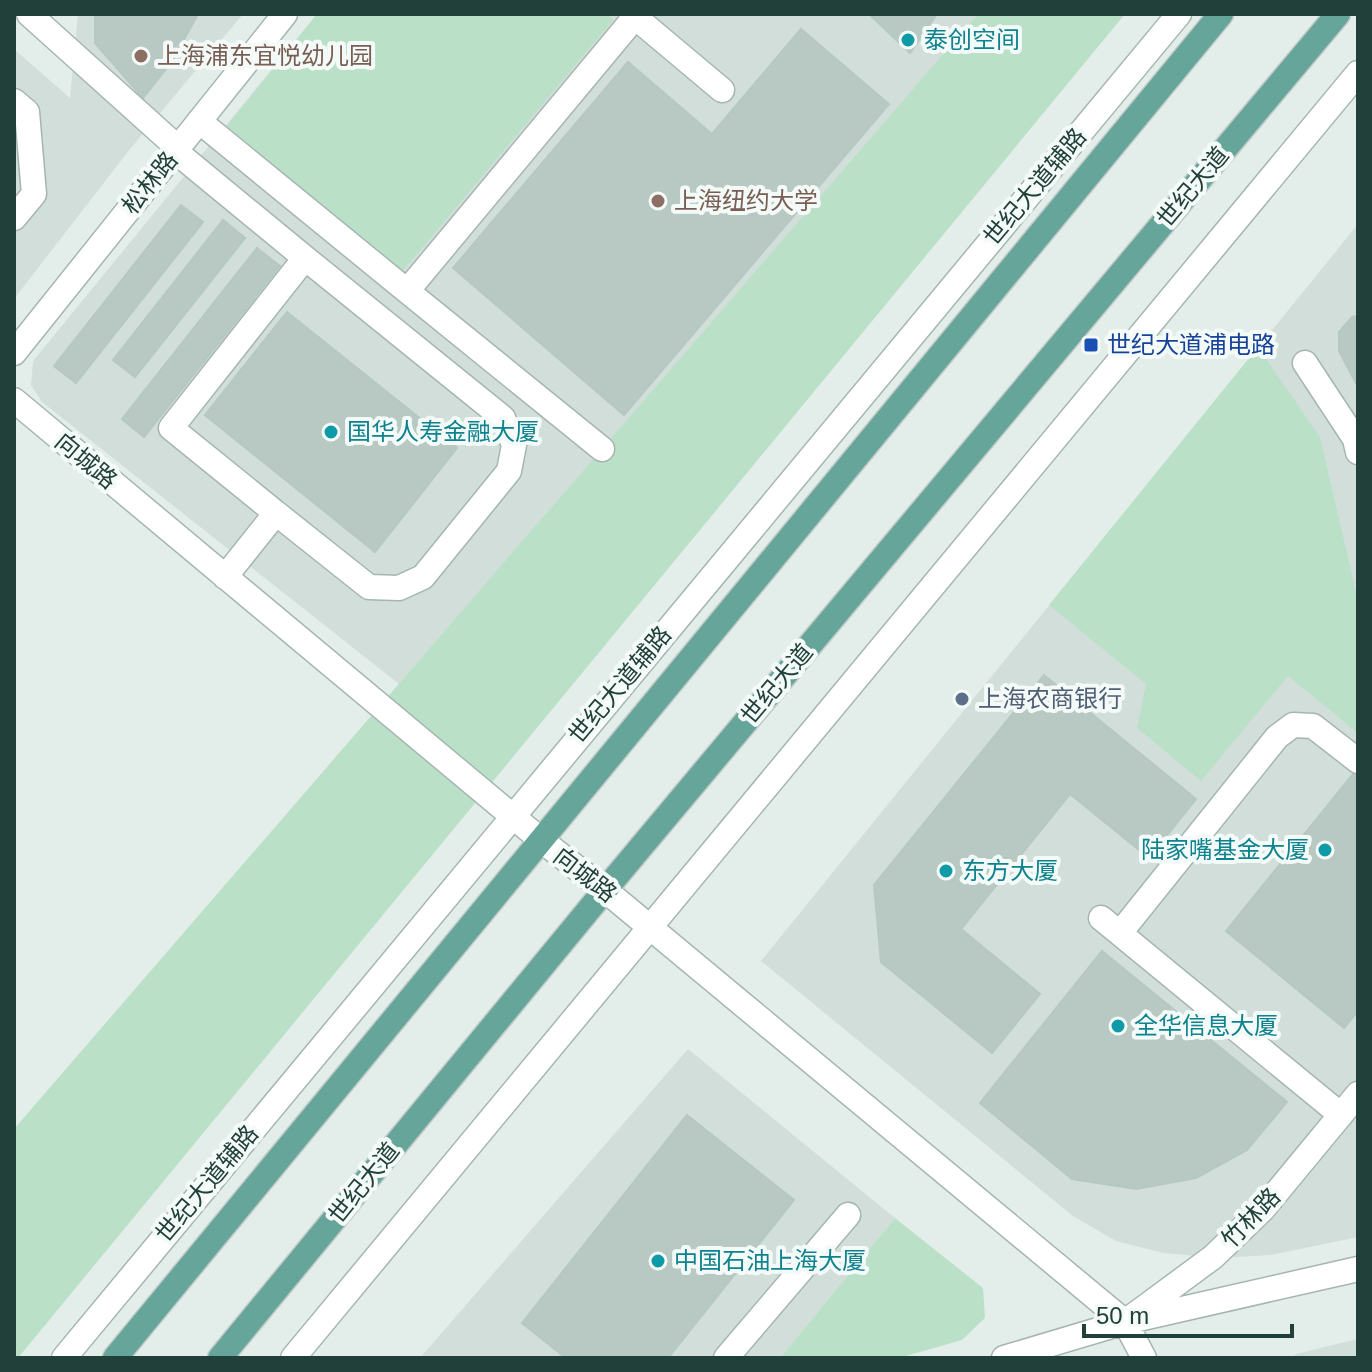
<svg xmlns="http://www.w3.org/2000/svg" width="1372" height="1372" font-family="Helvetica,'Noto Sans SC',sans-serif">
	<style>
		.built { fill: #d1ded9 }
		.green { fill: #bbe0c8 }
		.building { fill: #b8c9c3; stroke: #b5c8c1; stroke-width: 2 }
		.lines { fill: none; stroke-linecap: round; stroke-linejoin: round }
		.minor-casing { stroke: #a5b6b2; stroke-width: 27 }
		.major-casing { stroke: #c1cac8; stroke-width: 27 }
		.minor { stroke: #fff; stroke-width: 24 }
		.major { stroke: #66a599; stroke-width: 24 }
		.culture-dot { fill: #0f9aa8; stroke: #f4faf7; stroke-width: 3 }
		.education-dot { fill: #8d6e63; stroke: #f4faf7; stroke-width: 3 }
		.transit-dot { fill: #1a4fb4; stroke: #f4faf7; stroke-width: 3 }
		.service-dot { fill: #5c6f8a; stroke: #f4faf7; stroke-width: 3 }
		.labels { text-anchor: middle; stroke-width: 8; stroke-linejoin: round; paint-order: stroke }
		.culture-label { font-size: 24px; fill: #0d838f; stroke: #f4faf7; text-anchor: start }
		.education-label { font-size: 24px; fill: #785e54; stroke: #f4faf7; text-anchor: start }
		.street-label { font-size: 24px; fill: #22403a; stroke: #f4faf7 }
		.transit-label { font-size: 24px; fill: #164399; stroke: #f4faf7; text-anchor: start }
		.service-label { font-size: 24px; fill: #4e5e75; stroke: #f4faf7; text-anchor: start }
	</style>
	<rect width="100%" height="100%" fill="#e3eeea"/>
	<path class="built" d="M78,14h165l-113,135 -116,150v-250l56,49z
		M317,14h662l-580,670 -357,-282 -11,-17 2,-24z
		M1358,224v1013l-87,18 -53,3 -55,-5 -47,-12 -43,-25 -312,-255z
		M688,1049l207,169 -115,140h-360z
		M1358,1339v19h-70l12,-5z"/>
	<path class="green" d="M317,14h289l7,6 -211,252 -175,-146z
		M978,14h147l-1107,1344h-4v-229z
		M1258,347l62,90 38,164v132l-70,-57 -87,105 -64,-53 9,-44 -97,-79z
		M895,1218l88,70 2,30 -23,22 -63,18h-119z"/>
	<path class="building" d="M95,14h103l-27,49 -28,35 -48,-55z
		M869,14h68l-27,39z
		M801,29l88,75 -265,311 -171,-147 175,-206 84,72z
		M181,205l22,17 -127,161 -22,-17z
		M223,220l22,18 -110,139 -22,-17z
		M257,248l23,18 -136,171 -22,-18z
		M287,312l170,136 -82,104 -170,-137z
		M1358,316v71l-19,-36v-19l13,-15z
		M1044,675l152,124 -47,59 -79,-64 -109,135 79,65 -48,59 -111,-91 -7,-77z
		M1357,769l1,242 -14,17 -118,-97z
		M1102,951l185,151 -40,48 -51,28 -60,11 -64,-10 -92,-76z
		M687,1115l107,85 -126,158h-102l-44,-35z"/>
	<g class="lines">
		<defs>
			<path id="minor" d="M29,14l149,134
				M635,17l87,73
				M14,101l13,11 7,82 -20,24
				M199,121l208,170 228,-274 -4,-3
				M175,151l130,107
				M407,291l195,158
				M14,353l271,-339
				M1305,363l50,76 3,13
				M14,400l527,440 64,50 520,432 19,36
				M225,577l51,-64 93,74 30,1 24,-11 86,-106 5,-26 -11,-27 -198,-160 -134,170 105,85
				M1101,918l240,197
				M1120,933l157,-196 16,-12 20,1 45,35
				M1133,1316l80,-59 50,-48 95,-115
				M64,1358l1115,-1344
				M293,1358l1065,-1285
				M726,1358l122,-143
				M1004,1358l121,-36 233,-53"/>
			<path id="major" d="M115,1358l1106,-1344
				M220,1358l385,-468 733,-876"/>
		</defs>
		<use href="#minor" class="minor-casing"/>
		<use href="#major" class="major-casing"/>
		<use href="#minor" class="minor"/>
		<use href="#major" class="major"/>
	</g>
	<g class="culture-dot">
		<circle cx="908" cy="40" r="8"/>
		<circle cx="331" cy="432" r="8"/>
		<circle cx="1325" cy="850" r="8"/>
		<circle cx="946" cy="871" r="8"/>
		<circle cx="1118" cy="1026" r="8"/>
		<circle cx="658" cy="1261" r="8"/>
	</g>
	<g class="education-dot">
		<circle cx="141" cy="56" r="8"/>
		<circle cx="658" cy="201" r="8"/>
	</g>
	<rect class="transit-dot" x="1083" y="337" width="16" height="16" rx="4"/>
	<circle class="service-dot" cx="962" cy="699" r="8"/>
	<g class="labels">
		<g class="culture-label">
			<text x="924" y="48">泰创空间</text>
			<text x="347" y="440">国华人寿金融大厦</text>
			<text x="1309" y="858" text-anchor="end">陆家嘴基金大厦</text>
			<text x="962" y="879">东方大厦</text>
			<text x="1134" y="1034">全华信息大厦</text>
			<text x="674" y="1269">中国石油上海大厦</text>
		</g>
		<g class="education-label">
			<text x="157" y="64">上海浦东宜悦幼儿园</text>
			<text x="674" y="209">上海纽约大学</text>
		</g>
		<g class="street-label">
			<text transform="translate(150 183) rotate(-51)" y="8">松林路</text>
			<text transform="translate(1035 187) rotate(-50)" y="8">世纪大道辅路</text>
			<text transform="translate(1193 187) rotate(-50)" y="8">世纪大道</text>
			<text transform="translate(86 461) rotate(40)" y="8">向城路</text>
			<text transform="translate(777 684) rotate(-50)" y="8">世纪大道</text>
			<text transform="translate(620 685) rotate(-50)" y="8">世纪大道辅路</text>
			<text transform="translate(585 875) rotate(38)" y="8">向城路</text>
			<text transform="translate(364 1183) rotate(-51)" y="8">世纪大道</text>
			<text transform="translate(207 1184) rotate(-50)" y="8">世纪大道辅路</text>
			<text transform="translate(1251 1218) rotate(-46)" y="8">竹林路</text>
		</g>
		<g class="transit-label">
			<text x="1107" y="353">世纪大道浦电路</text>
		</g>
		<g class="service-label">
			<text x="978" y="707">上海农商银行</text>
		</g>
	</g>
	<rect width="1372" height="1372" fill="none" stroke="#22403a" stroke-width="32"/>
	<path d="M1084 1324v12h208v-12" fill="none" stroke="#22403a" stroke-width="4"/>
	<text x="1096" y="1324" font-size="24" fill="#22403a" stroke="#f4faf7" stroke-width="6" paint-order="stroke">50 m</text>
</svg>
